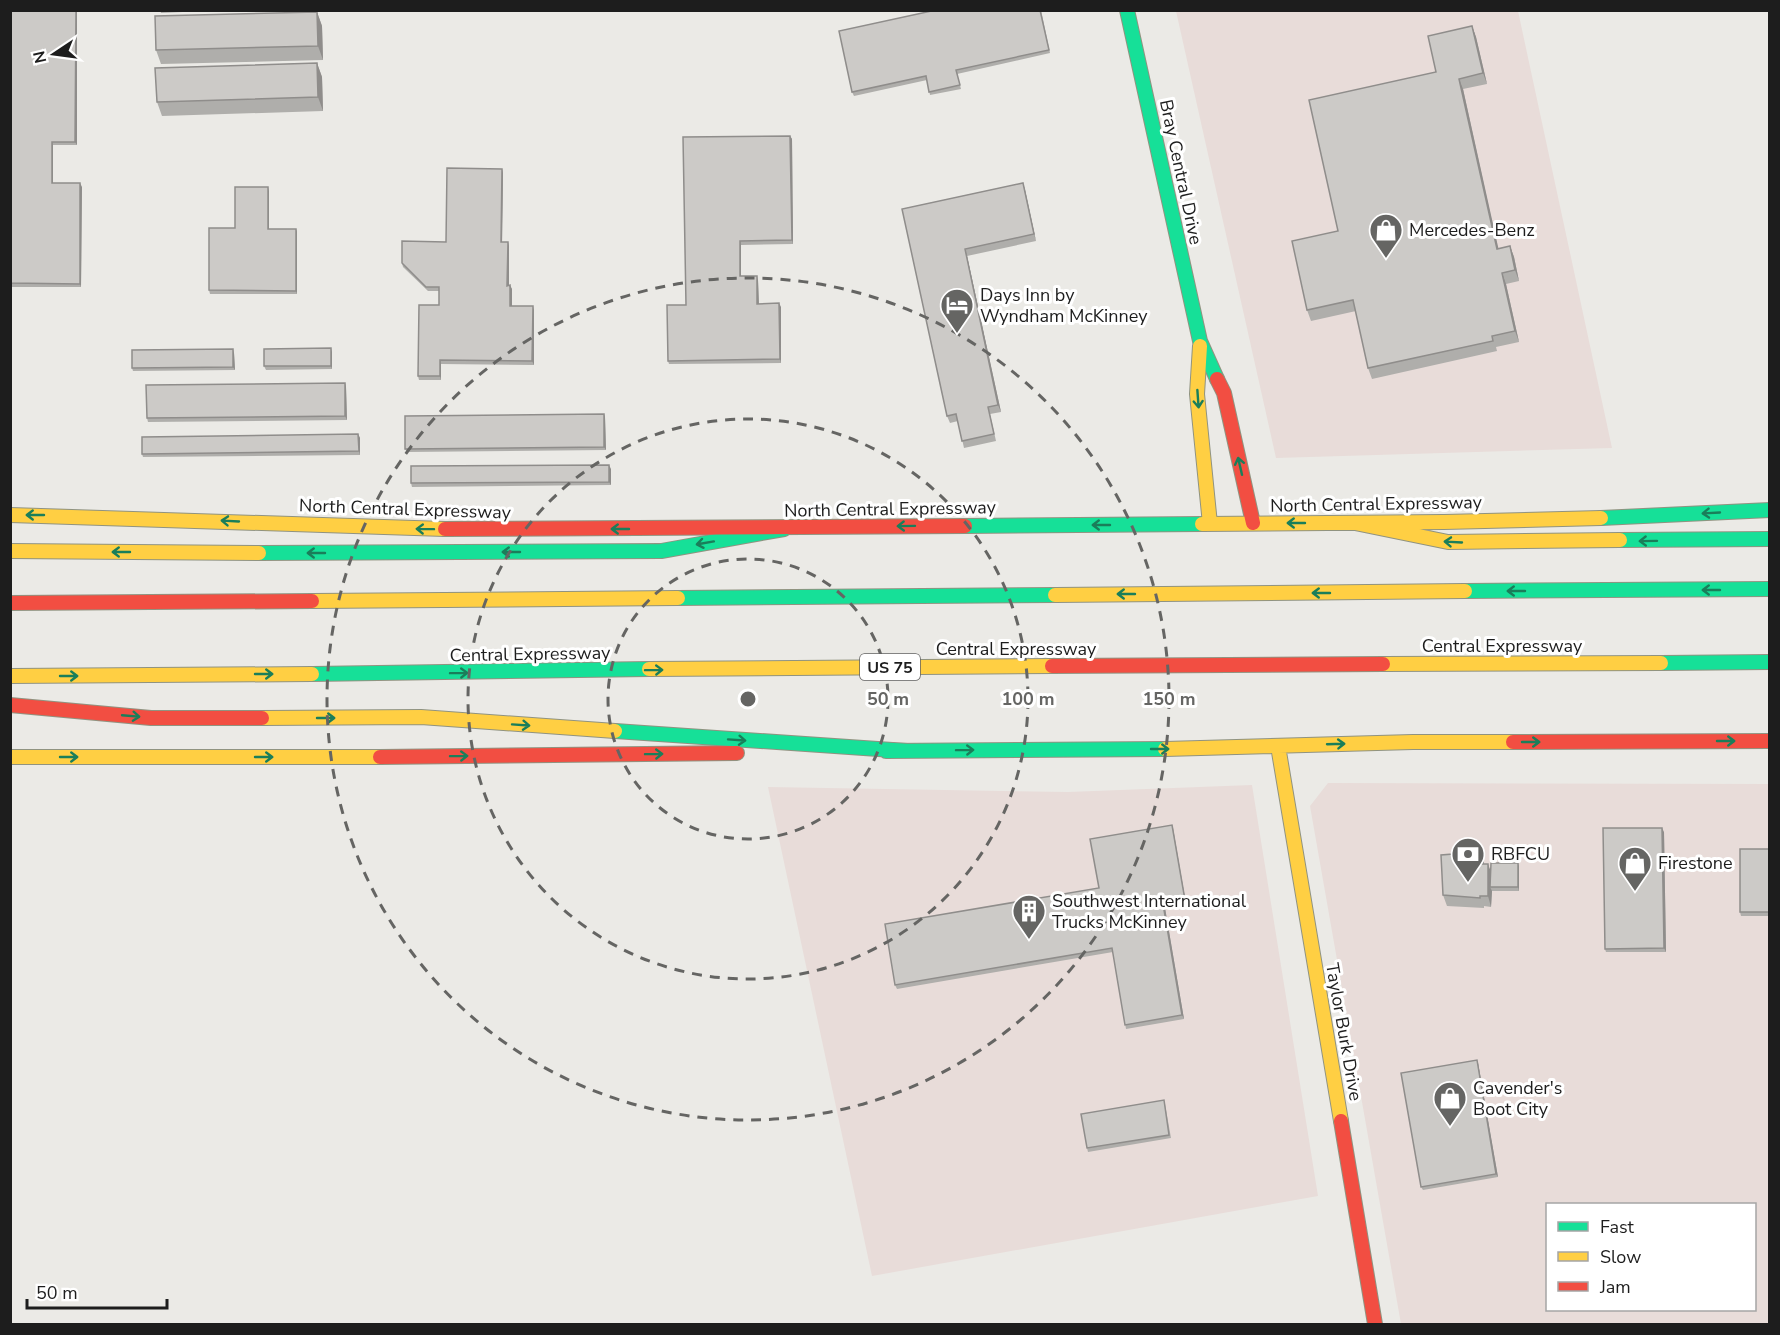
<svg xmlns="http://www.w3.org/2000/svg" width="1780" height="1335" font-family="'Nunito Sans',sans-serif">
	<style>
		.commercial { fill: #e8dcd9; fill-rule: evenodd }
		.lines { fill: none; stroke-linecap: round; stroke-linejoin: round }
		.fast-casing { stroke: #909380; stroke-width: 16 }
		.slow-casing { stroke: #909380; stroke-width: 16 }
		.jam-casing { stroke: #909380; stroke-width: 16 }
		.fast { stroke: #16e098; stroke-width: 14 }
		.slow { stroke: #ffcf43; stroke-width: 14 }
		.jam { stroke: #f24e42; stroke-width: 14 }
		.wall { fill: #afaeab }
		.shaded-wall { fill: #8f8d8b }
		.building { fill: #cccac7; stroke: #8f8d8b; stroke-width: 1.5 }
		.oneway { stroke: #1a7e5a }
		.ring { fill: none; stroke: #656563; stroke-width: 3; stroke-dasharray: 10 8 }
		.labels { text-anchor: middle; stroke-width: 6; stroke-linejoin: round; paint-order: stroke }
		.shield { fill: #fff; stroke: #616161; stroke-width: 1.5 }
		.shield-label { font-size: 16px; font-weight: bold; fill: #1d1d1d }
		.street-label { font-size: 18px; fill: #1d1d1d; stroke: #fff }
		.poi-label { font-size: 18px; fill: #1d1d1d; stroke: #fff; text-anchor: start }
		.centre { fill: #656563; stroke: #fff; stroke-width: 3 }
		.ring-label { font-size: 18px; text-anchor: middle; font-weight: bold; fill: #656563; stroke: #fff; stroke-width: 6; stroke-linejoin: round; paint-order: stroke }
	</style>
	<rect width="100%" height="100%" fill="#ebeae6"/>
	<path class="commercial" d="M1176,11h342l94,437 -336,10z
		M1328,783l441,1v540h-368l-91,-518zM1548,1204h206v106h-206z
		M1252,785l66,411 -446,80 -104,-489 300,5z"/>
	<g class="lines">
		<defs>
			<path id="fast" d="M1127,10l73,331 17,38
				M1601,518l169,-8
				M965,526l237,-2
				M1620,540l150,-1
				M259,553l402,-2 123,-22
				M1465,591l305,-2
				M678,598l377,-3
				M1661,663l109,-1
				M312,674l337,-5
				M615,731l292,20
				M886,751l279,-2"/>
			<path id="slow" d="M1200,346l-3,48 13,130
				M10,515l435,14
				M1355,523l93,19 172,-2
				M1202,524l242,-2 157,-4
				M10,551l249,2
				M1055,595l410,-4
				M312,601l366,-3
				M1383,664l278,-1
				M649,669l403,-3
				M10,676l302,-2
				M262,718l159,-1 194,14
				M1278,746l63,375
				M1165,749l248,-7h100
				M10,757h370"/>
			<path id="jam" d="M1217,379l7,14 29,130
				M445,529l520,-3
				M10,603l302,-2
				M1052,666l331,-2
				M10,705l141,13h111
				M1513,742l257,-1
				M380,757l357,-4
				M1341,1121l34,203"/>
		</defs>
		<use href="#fast" class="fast-casing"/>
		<use href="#slow" class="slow-casing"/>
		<use href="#jam" class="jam-casing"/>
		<use href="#fast" class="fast"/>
		<use href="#slow" class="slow"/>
		<use href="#jam" class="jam"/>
	</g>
	<path class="wall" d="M10,10h67v135h-24v38l29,4 -1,100h-71z
		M160,10h66l-65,3z
		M936,10h105l9,43 -93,21 4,15 -31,6 -3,-15 -73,16 -2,-4z
		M317,12l5,14 1,34 -162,4 -5,-14z
		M1472,26l4,11 11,47 -24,5 35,160 12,-3 4,11 5,24 -13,3 13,58 -23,5 1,4 -125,28 -4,-11 -12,-57 -45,10 -4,-11 31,-79 98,-159z
		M317,63l5,14 1,34 -161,5 -5,-14z
		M790,136l2,3 1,105 -52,1v31l17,4 1,24 22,3v56l-112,1 -1,-3z
		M502,169l1,4 -1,69h6l1,4v40l3,3v17l22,4v55l-93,-1v16h-22l-1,-4 21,-71v-14h-11l-25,-24 -1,-4 44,-21z
		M1023,183l2,7 11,51 -69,15 34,156 -11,2 6,27 -32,7 -6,-27 -8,2 -3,-7 -45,-207z
		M269,191v38h27l1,3v62h-87l-1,-4 26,-62z
		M332,352v17l-66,1 -2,-4z
		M234,353l1,17 -102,1 -1,-3z
		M345,383l1,4 1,33 -199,2 -1,-4z
		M604,414l1,3 1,33 -199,2 -2,-3z
		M358,434l2,4v17l-217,2 -1,-3z
		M611,469v16l-199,2 -1,-4z
		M1172,825l14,79 -21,4 19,111 -58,10 -13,-77 -216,37 -2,-4 204,-97z
		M1664,832l2,120h-60l-1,-3z
		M1770,849v67h-29l-1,-4z
		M1480,851l4,13h4l2,7 29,-5v25h-27l-1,16 -7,-1v2l-37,-2 -4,-11 10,-41z
		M1478,1063l20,114 -75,13 -2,-3z
		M1165,1104l6,34 -83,14 -1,-4z"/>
	<path class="shaded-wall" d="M76,10h1v135l-2,-3z
		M317,12l5,14 1,34 -5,-14z
		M1472,26l4,11 11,47 -4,-11z
		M317,63l5,14 1,34 -5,-14z
		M1459,79l4,10 38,171 -4,-11z
		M790,136l2,3 1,105 -1,-4z
		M52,142l1,3v42l-1,-4z
		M502,169l1,4 -1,73 -1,-4z
		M80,183l2,4 -1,100 -1,-3z
		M1023,183l2,7 11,51 -2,-7z
		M268,187l1,4v41l-1,-3z
		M296,229l1,3v62l-1,-3z
		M740,241l1,4v35l-1,-4z
		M508,242l1,4v43l-2,-3z
		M1510,246l4,11 5,24 -4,-11z
		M965,249l2,7 34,156 -3,-7z
		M1502,273l4,11 13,58 -4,-11z
		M757,276l1,4 1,27 -2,-3z
		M510,285l2,4v21l-2,-4z
		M779,303l2,4v56l-1,-4z
		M533,306l1,4v55l-2,-4z
		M331,348l1,4v17l-1,-3z
		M233,349l1,4 1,17 -2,-3z
		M440,360l1,4v16l-1,-4z
		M345,383l1,4 1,33 -2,-4z
		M604,414l1,3 1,33 -2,-3z
		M358,434l2,4v17l-1,-4z
		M609,465l2,4v16l-2,-3z
		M1172,825l1,3 13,76 -1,-4z
		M1662,828l2,4 2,120 -2,-4z
		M1480,851l4,11v13l-4,-11z
		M1518,863l1,3v25l-1,-4z
		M1488,864l4,11 -2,12 2,4 -1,16 -3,-11z
		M1163,904l2,4 19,111 -2,-4z
		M1477,1060l1,3 20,114 -2,-3z"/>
	<path class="building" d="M10,10h66l-1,132h-23v41h28v101l-70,-1z
		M936,10h104l9,40 -93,20 4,15 -31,7 -3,-16 -74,16 -13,-61z
		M317,12l1,34 -162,4 -1,-34z
		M1472,26l11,47 -24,6 38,170 13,-3 5,24 -13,3 13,58 -23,5 1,5 -125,27 -15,-68 -46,10 -15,-69 46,-10 -29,-131 127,-28 -8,-36z
		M317,63l1,34 -161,5 -2,-34z
		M790,136l2,104 -52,1v35h17v28l22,-1 1,56 -112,2 -1,-56h19l-3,-168z
		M447,168l55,1 -1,73h7l-1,44 3,-1v21h23l-1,55 -92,-1v16h-22l1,-71h20v-18h-13l-24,-24v-22l44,1z
		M1023,183l11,51 -69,15 33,156 -10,2 6,27 -32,7 -6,-27 -9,2 -45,-207z
		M235,187h33v42h28v62l-87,-1v-62h26z
		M331,348v18h-67v-17z
		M233,349v18l-101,1v-18z
		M345,383v33l-198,2 -1,-33z
		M604,414v33l-199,2v-33z
		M358,434l1,17 -217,3v-17z
		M609,465v17l-198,1v-17z
		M1172,825l13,75 -22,4 19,111 -57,10 -13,-77 -217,37 -10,-61 214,-36 -9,-49z
		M1603,828h59l2,120 -59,1z
		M1740,849h30v63h-30z
		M1453,851h27v13h8v32h-8v2l-37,-3 -2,-40 12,-1z
		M1491,863h27v24h-28z
		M1477,1060l19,114 -75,13 -20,-114z
		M1164,1100l5,35 -82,13 -6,-34z"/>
	<defs><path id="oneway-shaft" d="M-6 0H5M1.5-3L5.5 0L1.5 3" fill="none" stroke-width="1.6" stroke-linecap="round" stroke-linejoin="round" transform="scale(1.5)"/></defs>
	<g class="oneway">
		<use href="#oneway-shaft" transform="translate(1198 399) rotate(86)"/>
		<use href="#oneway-shaft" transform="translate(1240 466) rotate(-103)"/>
		<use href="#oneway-shaft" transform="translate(1711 513) rotate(177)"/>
		<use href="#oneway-shaft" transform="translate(35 515) rotate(-180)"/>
		<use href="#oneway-shaft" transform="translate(230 521) rotate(-177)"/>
		<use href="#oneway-shaft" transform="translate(1296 523) rotate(180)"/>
		<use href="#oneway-shaft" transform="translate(1101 525) rotate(180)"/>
		<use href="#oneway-shaft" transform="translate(906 526) rotate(179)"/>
		<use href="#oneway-shaft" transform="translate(425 529) rotate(-179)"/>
		<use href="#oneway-shaft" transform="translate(620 529) rotate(180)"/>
		<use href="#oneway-shaft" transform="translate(1648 541) rotate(179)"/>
		<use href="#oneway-shaft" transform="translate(1453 542) rotate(-177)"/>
		<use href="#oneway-shaft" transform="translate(705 543) rotate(170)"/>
		<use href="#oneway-shaft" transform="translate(121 552) rotate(-180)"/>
		<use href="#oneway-shaft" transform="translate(511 552) rotate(180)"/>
		<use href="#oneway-shaft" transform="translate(316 553) rotate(-180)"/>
		<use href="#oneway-shaft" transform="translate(1711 590) rotate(180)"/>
		<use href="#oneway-shaft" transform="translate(1516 591) rotate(180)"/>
		<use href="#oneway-shaft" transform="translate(1321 593) rotate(180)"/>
		<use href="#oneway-shaft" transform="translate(1126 594) rotate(180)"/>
		<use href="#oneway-shaft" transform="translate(654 670) rotate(-1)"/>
		<use href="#oneway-shaft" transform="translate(459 673) rotate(-1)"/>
		<use href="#oneway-shaft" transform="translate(264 674)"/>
		<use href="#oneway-shaft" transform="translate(69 676)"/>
		<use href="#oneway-shaft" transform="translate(131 716) rotate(5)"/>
		<use href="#oneway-shaft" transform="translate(326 718)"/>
		<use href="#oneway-shaft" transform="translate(521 725) rotate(4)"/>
		<use href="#oneway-shaft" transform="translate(737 740) rotate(4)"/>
		<use href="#oneway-shaft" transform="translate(1726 741)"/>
		<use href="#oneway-shaft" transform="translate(1531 742)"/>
		<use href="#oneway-shaft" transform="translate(1336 744) rotate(-2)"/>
		<use href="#oneway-shaft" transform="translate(1160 749)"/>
		<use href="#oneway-shaft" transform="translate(965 750) rotate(-1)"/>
		<use href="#oneway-shaft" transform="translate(654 754) rotate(-1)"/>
		<use href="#oneway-shaft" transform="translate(459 756) rotate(-1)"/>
		<use href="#oneway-shaft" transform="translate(69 757)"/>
		<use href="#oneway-shaft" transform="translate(264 757)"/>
	</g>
	<g class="ring">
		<circle cx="748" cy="699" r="140"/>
		<circle cx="748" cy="699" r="280"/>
		<circle cx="748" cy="699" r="421"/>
	</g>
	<defs>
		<symbol id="shop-pin" viewBox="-11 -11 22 30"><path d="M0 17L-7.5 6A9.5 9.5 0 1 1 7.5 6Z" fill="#656563" stroke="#fff"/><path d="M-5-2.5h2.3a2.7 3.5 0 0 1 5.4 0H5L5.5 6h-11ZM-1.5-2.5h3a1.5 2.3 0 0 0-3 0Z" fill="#fff"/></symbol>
		<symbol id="hotel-pin" viewBox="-11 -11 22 30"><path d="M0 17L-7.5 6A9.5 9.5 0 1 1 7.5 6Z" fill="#656563" stroke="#fff"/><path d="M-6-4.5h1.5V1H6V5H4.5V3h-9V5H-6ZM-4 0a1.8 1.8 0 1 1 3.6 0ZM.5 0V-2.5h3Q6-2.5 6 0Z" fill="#fff"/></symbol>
		<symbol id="bank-pin" viewBox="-11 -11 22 30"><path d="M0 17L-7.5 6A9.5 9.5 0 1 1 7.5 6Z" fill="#656563" stroke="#fff"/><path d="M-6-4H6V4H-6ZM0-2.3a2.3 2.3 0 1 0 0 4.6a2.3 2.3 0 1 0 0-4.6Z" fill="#fff"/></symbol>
		<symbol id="building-pin" viewBox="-11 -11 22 30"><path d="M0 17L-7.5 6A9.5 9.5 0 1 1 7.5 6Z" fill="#656563" stroke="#fff"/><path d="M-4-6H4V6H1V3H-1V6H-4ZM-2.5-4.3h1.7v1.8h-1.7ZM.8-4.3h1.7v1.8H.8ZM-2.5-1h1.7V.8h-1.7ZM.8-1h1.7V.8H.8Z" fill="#fff"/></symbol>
	</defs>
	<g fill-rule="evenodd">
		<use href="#shop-pin" x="1367" y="211" width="38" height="52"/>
		<use href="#hotel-pin" x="938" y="286" width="38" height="52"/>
		<use href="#bank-pin" x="1449" y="835" width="38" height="52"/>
		<use href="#shop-pin" x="1616" y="844" width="38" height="52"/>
		<use href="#building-pin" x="1010" y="892" width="38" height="52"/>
		<use href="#shop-pin" x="1431" y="1079" width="38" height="52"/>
	</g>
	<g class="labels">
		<rect class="shield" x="860" y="654" width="60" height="26" rx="4.5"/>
		<g class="shield-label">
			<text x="890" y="673">US 75</text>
		</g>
		<g class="street-label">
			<text transform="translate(1181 172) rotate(78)" y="6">Bray Central Drive</text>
			<text transform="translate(1376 504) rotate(-1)" y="6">North Central Expressway</text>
			<text transform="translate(405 509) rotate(2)" y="6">North Central Expressway</text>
			<text transform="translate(890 509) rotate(-1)" y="6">North Central Expressway</text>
			<text x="1502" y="652">Central Expressway</text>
			<text x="1016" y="655">Central Expressway</text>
			<text transform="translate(530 654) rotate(-1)" y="6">Central Expressway</text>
			<text transform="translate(1344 1032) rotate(80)" y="6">Taylor Burk Drive</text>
		</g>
		<g class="poi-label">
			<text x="1409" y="236">Mercedes-Benz</text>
			<text x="980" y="301">Days Inn by<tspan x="980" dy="21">Wyndham McKinney</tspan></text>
			<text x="1491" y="860">RBFCU</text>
			<text x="1658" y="869">Firestone</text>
			<text x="1052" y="907">Southwest International<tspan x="1052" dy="21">Trucks McKinney</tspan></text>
			<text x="1473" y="1094">Cavender's<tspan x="1473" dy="21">Boot City</tspan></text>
		</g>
	</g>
	<circle cx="748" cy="699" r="9" class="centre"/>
	<g class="ring-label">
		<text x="888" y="705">50 m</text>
		<text x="1028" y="705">100 m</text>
		<text x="1169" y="705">150 m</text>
	</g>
	<rect width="1780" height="1335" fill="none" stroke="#1d1d1d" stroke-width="24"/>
	<rect x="1546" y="1203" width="210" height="108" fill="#ffffff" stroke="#a5a5a5" stroke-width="1.5"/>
	<rect x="1558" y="1222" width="30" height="9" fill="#16e098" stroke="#a5a5a5" stroke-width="1.5"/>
	<text x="1600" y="1233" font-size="18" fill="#1d1d1d">Fast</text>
	<rect x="1558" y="1252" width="30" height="9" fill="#ffcf43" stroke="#a5a5a5" stroke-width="1.5"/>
	<text x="1600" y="1263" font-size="18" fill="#1d1d1d">Slow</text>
	<rect x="1558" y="1282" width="30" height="9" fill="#f24e42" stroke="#a5a5a5" stroke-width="1.5"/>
	<text x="1600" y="1293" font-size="18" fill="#1d1d1d">Jam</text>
	<g transform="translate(54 54) rotate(257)" stroke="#ffffff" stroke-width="4.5" paint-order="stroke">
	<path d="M0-4.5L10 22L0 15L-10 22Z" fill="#1d1d1d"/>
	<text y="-9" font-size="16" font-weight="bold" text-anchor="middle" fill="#1d1d1d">N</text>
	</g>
	<path d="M27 1299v9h140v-9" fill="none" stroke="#1d1d1d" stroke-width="3"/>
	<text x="36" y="1299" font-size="18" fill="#1d1d1d" stroke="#ffffff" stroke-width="4.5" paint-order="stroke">50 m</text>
</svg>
